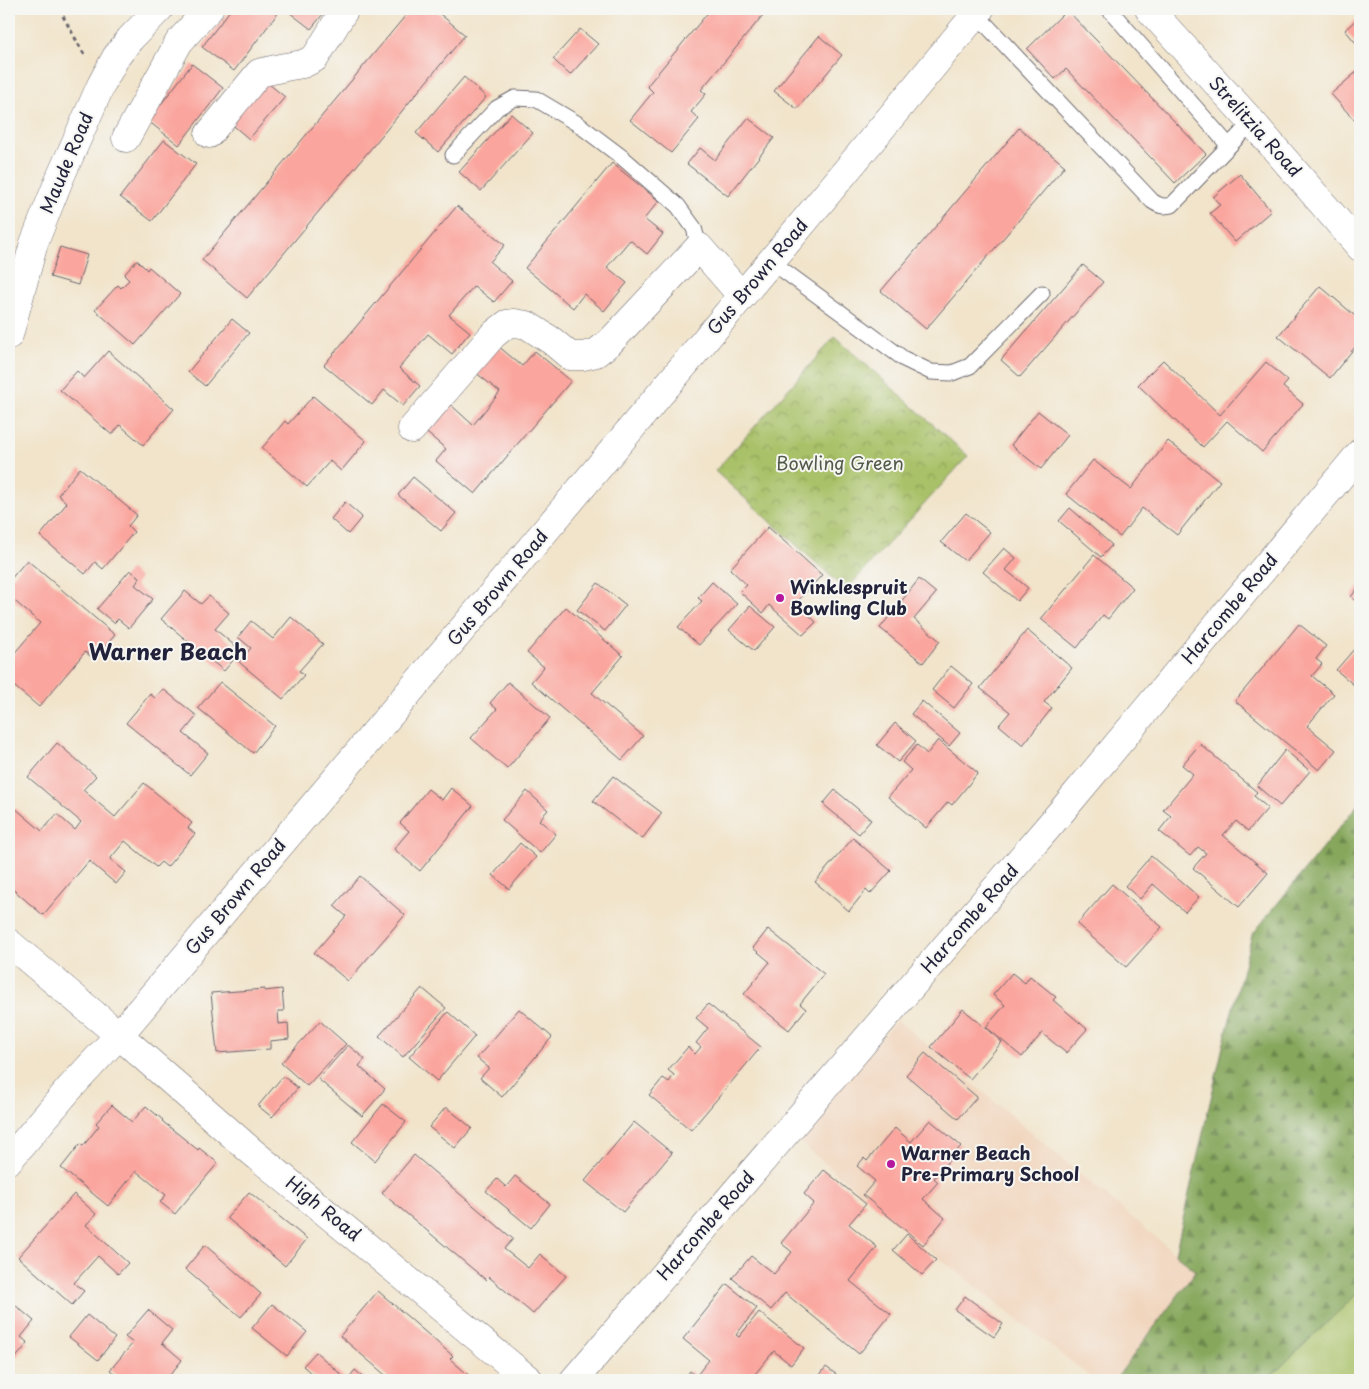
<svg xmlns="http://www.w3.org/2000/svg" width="1369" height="1389" font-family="'Playpen Sans',sans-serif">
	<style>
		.built { fill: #f1d5bd }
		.grass { fill: #a9c167; stroke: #667251 }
		.forest { fill: url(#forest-firs); stroke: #54644c }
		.park { fill: url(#park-crowns); stroke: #667251 }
		.building { fill: #faa59d }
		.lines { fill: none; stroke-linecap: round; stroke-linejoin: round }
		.service-casing { stroke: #6a666d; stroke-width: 17 }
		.minor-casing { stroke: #6a666d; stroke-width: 29 }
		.path { stroke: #6a666d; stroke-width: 3; stroke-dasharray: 4 4; stroke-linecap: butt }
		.service { stroke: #fff; stroke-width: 15 }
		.minor { stroke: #fff; stroke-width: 28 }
		.poi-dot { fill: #b5179e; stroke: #f6f6f2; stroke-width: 2 }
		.labels { text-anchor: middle; stroke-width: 4; stroke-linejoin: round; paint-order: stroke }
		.street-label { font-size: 18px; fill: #22223b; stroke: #f6f6f2 }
		.park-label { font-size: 18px; fill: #515a4a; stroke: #f6f6f2 }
		.poi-label { font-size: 18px; font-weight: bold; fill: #22223b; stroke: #f6f6f2; text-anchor: start }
		.district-label { font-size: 22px; font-weight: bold; fill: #22223b; stroke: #f6f6f2 }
	</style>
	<defs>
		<pattern id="forest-firs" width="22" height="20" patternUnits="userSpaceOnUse" patternTransform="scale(1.25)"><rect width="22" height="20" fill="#86a75c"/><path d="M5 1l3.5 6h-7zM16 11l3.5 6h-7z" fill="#6d884d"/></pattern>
		<pattern id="park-crowns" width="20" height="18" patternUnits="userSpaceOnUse" patternTransform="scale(1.25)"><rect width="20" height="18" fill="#a9c167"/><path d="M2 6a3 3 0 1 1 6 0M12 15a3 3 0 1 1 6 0" fill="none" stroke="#899c56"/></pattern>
	</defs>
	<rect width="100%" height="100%" fill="#f6f6f2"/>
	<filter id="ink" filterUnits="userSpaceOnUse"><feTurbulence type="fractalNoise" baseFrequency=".02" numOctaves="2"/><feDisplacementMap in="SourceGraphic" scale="10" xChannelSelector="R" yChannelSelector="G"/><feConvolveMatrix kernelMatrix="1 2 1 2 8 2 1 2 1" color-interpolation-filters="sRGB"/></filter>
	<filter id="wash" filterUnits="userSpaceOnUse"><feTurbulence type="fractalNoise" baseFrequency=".0096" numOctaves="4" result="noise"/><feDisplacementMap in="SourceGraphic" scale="20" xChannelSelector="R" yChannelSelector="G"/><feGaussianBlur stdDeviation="1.12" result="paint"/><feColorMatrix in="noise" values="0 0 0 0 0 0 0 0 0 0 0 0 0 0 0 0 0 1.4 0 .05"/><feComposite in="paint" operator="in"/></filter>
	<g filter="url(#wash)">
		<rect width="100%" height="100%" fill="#f1e4cb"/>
		<path class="built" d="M897,1020l299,251 -81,109h-21l-171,-135 -126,-105z"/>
		<path class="grass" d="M1360,1291v81l-8,8h-85z"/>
		<path class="forest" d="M1360,802v489l-93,89h-152l81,-109 -21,-17 49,-212 28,-107z"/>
		<path class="park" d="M835,337l133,119 -122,134 -131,-119z"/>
		<g id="blocks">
			<path class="building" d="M231,9h41l6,4 -44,58 -32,-24z
				M285,9h42l-16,20z
				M411,9h23l31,26 -218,263 -45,-38z
				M711,9h57l-67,81 5,4 -15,18 8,7 -28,34 -41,-33 23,-28 -6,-6z
				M1067,10l139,144 -31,29 -109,-114 -11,10 -28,-30z
				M1360,16v32l-15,-18z
				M580,29l18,15 -28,31 -17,-16z
				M819,36l23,19 -45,54 -23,-18z
				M192,64l31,24 -44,57 -31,-24z
				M1360,69v49l-4,4 -25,-28z
				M464,77l22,20 -48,55 -22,-19z
				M264,80l21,17 -36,42 -21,-18z
				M511,114l22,19 -52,58 -22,-19z
				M748,118l26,20 -46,58 -41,-32 13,-16 15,12z
				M1019,128l46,38 -139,163 -45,-38z
				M164,140l32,24 -44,57 -32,-24z
				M612,163l47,38 -15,18 19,15 -16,20 -17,-14 -23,27 20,16 -23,28 -20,-17 -11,14 -48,-40z
				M1240,174l31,37 -36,31 -25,-29 10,-8 -7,-8z
				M457,206l48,39 -15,17 22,19 -18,21 -20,-16 -25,29 21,17 -18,22 -24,-20 -29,34 21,18 -17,20 -19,-16 -12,15 -48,-40z
				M60,247l27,8 -9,30 -28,-8z
				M137,260l10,10 2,-3 31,27 -45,51 -40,-35 23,-25 3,3 8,-8 -5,-5z
				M1083,265l20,17 -83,95 -19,-17z
				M1320,286l40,34v21l-30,37 -52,-42z
				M232,319l17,14 -44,53 -17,-14z
				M497,345l25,21 13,-15 36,30 -96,113 -39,-33 10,-12 -19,-16 24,-28 22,20 27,-33 -25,-20z
				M108,351l66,58 -31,36 -23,-20 -8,10 -52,-45 17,-19 7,7z
				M1163,360l57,55 46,-53 22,19 -5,6 20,17 -41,48 -35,-31 -24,26 -65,-62z
				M313,396l53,45 -25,30 -11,-10 -23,26 -45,-39 23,-27 3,3z
				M1038,411l30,24 -27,34 -30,-24z
				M1168,441l52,40 -43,54 -35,-27 -22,29 -54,-43 27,-34 38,29z
				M80,468l57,47 -9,11 6,6 -31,37 -8,-7 -10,12 -45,-38 27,-33 -9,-8z
				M413,477l43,36 -15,18 -43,-36z
				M345,502l17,15 -14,17 -17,-15z
				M1070,508l42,37 -11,12 -42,-36z
				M966,513l24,19 -25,29 -24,-19z
				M768,527l54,48 -26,28 20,19 -13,13 -34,-30 -6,8 -23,-21 7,-7 -17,-16z
				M1004,548l12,10 -10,12 22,18 -11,13 -34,-29z
				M1094,555l39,33 -25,31 -5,-4 -26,33 -36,-29z
				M27,560l88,75 -21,24 -9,-7 -46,55 -30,-25v-29l3,3 28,-33 -31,-27v-15z
				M130,570l10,8 -5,7 18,14 -24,29 -11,-9 -4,4 -17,-14z
				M919,579l17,14 -22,26 26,22 -17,22 -43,-35z
				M712,582l25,22 -38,41 -21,-18 24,-26 -4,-3z
				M598,583l28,22 -21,26 -28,-21z
				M1360,585v20l-9,-8z
				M185,591l16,13 8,-8 20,17 -14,16 26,22 -17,20 -63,-52z
				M750,606l25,21 -21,24 -25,-21z
				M566,607l57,49 -31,37 51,43 -21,24 -91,-78 13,-15 -17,-14z
				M291,617l32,27 -24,27 5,4 -21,24 -44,-37 12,-14 -13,-11 13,-16 22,18z
				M1299,624l27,22 -10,13 6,5 -10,12 22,18 -27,32 29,24 -17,20 -84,-69z
				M1027,630l45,38 -28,34 8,6 -29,37 -24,-20 11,-13 -30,-24z
				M1356,647l4,4v39l-24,-20z
				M951,666l22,18 -19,24 -22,-18z
				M220,682l55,44 -22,27 -55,-45z
				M508,682l42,36 -43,51 -36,-31 26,-29 -7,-6z
				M163,689l34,27 -14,17 25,20 -18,22 -64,-52 24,-29 5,4z
				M922,701l38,32 -11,13 -38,-32z
				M895,723l21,18 -18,21 -21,-17z
				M938,740l40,33 -26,32 -4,-3 -22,26 -38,-31 23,-27 -9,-8 15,-17 10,9z
				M57,743l39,33 -13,14 32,27 29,-34 48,40 -4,5 7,6 -28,33 -6,-5 -5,5 -31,-26 -15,18 16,13 -10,12 -27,-23 -46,54 -34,-29v-70l6,-8 27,23 15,-17 18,16 6,-8 -53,-45z
				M1200,744l57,48 -3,4 14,12 -20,23 -12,-10 -13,14 45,38 -29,34 -46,-39 13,-15 -8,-6 -8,9 -31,-25 12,-15 -8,-6 30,-36 -11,-9z
				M1285,750l25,21 -30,35 -23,-20z
				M613,776l49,37 -20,26 -49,-38z
				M451,788l22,18 -53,65 -26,-22 15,-18 -9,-8 28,-34 14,11z
				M835,790l36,30 -12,14 -36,-30z
				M527,791l21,19 -9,10 17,14 -16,19 -38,-33z
				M853,838l38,33 -21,23 -4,-4 -17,21 -34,-29z
				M520,843l16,14 -27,32 -16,-14z
				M1151,856l48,41 -14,15 -32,-28 -13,15 -15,-13z
				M360,876l45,39 -57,66 -34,-28 32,-37 -12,-10z
				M1112,884l50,43 -36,40 -49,-43z
				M768,929l56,45 -24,30 6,5 -17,21 -45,-36 26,-32 -17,-14z
				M1012,973l13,10 5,-7 26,21 -3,3 34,29 -21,24 -24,-20 -20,24 -36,-30 19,-22 -12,-10z
				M422,988l24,20 -43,49 -24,-21z
				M265,989l-1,2 18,-2 2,22h-6l1,13 9,-1 1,16 -19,2v8l-53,4 -6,-60z
				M708,1004l53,43 -70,83 -42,-35 14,-17 6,4 5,-7 -6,-5 20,-23 7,7 6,-7 -5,-4 12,-15 -12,-10z
				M519,1009l33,28 -50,60 -22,-19 9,-10 -12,-10z
				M963,1009l39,33 -32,37 -39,-32z
				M448,1012l27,24 -38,45 -28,-24z
				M320,1021l26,23 -39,42 -26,-23z
				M348,1045l17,14 -6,7 26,23 -23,27 -44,-37z
				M925,1053l52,44 -19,22 -52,-44z
				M283,1076l15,12 -26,29 -14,-11z
				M383,1104l23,18 -31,39 -23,-19z
				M112,1105l20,17 14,-16 17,14 -1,1 36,29 1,-2 19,15 -43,51 -15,-12 6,-7 -30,-24 -28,35 -47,-38 19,-24 3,2 16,-20 -3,-3z
				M446,1107l26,21 -17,20 -26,-21z
				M930,1120l31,26 -27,32 4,4 -15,17 22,19 -22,27 -60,-50 12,-14 -18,-15 7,-8 3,3 28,-33 16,14z
				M634,1122l38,31 -49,59 -38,-31z
				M414,1155l99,84 -9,10 24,19 12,-14 26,22 -33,38 -44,-37 -3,3 -104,-87z
				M824,1170l42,34 -17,20 28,23 -27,34 41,33 -32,40 -74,-61 -14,17 -39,-32 19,-22 23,18 18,-22 -11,-9 33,-40 -10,-9z
				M515,1176l35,28 -19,24 -45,-37 11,-12 9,8z
				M249,1192l58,47 -22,27 -58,-48z
				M74,1194l22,20 -10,11 42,38 -10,11 -20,-18 -24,27 10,8 -12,14 -54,-48z
				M907,1234l29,26 -14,15 -29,-25z
				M205,1245l56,49 -20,23 -56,-48z
				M727,1284l30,24 -21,27 3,2 20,-25 45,36 -13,17 -17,-14 -24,29h-67l7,-9 6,5 13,-16 -26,-21z
				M378,1291l75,65 -3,3 24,21h-83l-51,-44z
				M965,1296l38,28 -9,13 -39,-27z
				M9,1300l25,21 -13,16 7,6 -19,23z
				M272,1304l35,28 -20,24 -35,-28z
				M148,1310l24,20 -10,13 20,17 -16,20h-44l-12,-10 23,-27 -8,-6z
				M87,1315l28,23 -17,22 -29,-23z
				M316,1352l31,28 8,-10 12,10h-48l-16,-14z
				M826,1367l18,13h-28z"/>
		</g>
	</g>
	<g filter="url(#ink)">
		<use href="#blocks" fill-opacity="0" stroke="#6a666d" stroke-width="1"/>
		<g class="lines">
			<defs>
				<path id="service" d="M976,14l176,187c7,5 11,6 20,4l57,-59 -120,-137
					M1229,146l23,-24
					M453,155l44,-47 18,-10 21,1 42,25 45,34 55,48 16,22 5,19
					M772,262l132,97 27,13 21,1 18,-7 72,-73"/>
				<path id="minor" d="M1149,9l103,113 108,125
					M209,134l50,-61 26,-6 18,-3 12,-6 30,-49
					M126,138l53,-96 23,-26 7,-7
					M9,335l25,-92 25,-63 42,-95 15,-28 14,-18 29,-30
					M412,429l81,-94 14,-11 8,-1 12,2 25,16 18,15h13l13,-3 14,-11 89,-95 43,49
					M9,943l110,92 132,116 278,229
					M9,1160l60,-71 50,-54c289,-341 577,-681 861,-1026
					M574,1380l487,-568 299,-359"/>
			</defs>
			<use href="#service" class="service-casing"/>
			<use href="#minor" class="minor-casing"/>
			<path class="path" d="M59,9l25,45"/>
			<use href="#service" class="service"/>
			<use href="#minor" class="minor"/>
		</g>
	</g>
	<g class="poi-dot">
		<circle cx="780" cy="598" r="5"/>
		<circle cx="891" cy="1164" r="5"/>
	</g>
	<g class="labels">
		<g class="street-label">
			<text transform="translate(1255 127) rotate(48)" y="6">Strelitzia Road</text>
			<text transform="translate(67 163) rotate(-67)" y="6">Maude Road</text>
			<text transform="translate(758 277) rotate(-50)" y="6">Gus Brown Road</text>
			<text transform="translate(498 588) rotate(-50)" y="6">Gus Brown Road</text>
			<text transform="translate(1230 609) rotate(-50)" y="6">Harcombe Road</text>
			<text transform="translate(236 897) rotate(-50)" y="6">Gus Brown Road</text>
			<text transform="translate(970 919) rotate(-49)" y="6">Harcombe Road</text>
			<text transform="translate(323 1209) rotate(39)" y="6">High Road</text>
			<text transform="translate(706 1226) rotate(-49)" y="6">Harcombe Road</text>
		</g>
		<g class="park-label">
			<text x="840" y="470">Bowling Green</text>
		</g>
		<g class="poi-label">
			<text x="790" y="594">Winklespruit<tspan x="790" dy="21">Bowling Club</tspan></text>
			<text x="901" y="1160">Warner Beach<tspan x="901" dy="21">Pre-Primary School</tspan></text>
		</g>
		<g class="district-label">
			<text x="168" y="660">Warner Beach</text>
		</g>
	</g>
	<rect width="1369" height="1389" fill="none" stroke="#f6f6f2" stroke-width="30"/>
</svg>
